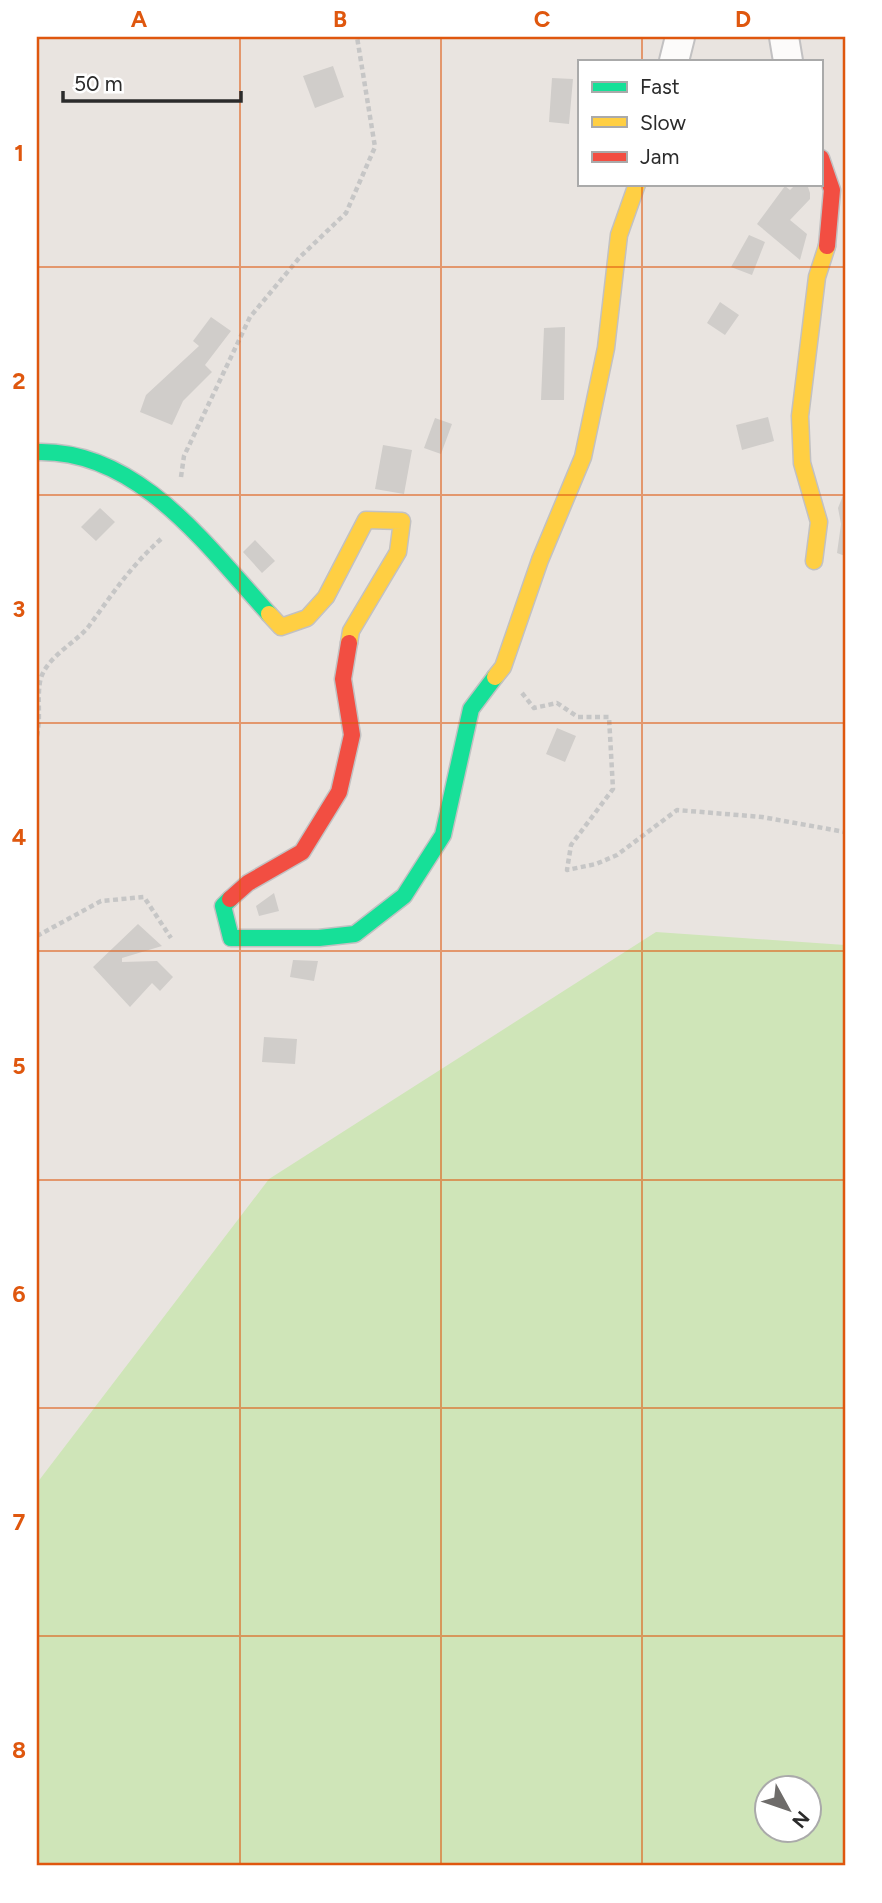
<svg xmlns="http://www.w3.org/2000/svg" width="882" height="1903" font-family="Figtree,sans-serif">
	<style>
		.green { fill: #cfe5b8; fill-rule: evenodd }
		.building { fill: #d0cdca }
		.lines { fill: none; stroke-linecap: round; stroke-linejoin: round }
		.street-casing { stroke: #c2c1c2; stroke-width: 32 }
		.fast-casing { stroke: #c2c1c2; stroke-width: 19 }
		.slow-casing { stroke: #c2c1c2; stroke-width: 19 }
		.jam-casing { stroke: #c2c1c2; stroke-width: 19 }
		.path { stroke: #c6c6c6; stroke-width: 4.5; stroke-dasharray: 5 3.5; stroke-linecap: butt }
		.street { stroke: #fcfbfa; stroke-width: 28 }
		.fast { stroke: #16e098; stroke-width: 16 }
		.slow { stroke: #ffcf43; stroke-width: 16 }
		.jam { stroke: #f24e42; stroke-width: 16 }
		.grid { fill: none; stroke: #df570e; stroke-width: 2; stroke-opacity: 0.55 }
		.neatline { fill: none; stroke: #df570e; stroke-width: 2.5 }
		.grid-label { font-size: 23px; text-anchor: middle; font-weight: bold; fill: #df570e }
	</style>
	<rect width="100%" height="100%" fill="#e9e4e0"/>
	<path class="green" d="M656,932l189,13v921h-808v-383l232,-304zM766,1787h42v42h-42z"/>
	<path class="building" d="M333,66l11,31 -29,11 -12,-32z
		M552,78l21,1 -4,45 -20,-2z
		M796,184h11l3,9v6l-20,21 17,14 -7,26 -43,-36 28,-38 5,4z
		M749,235l16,7 -13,33 -21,-8z
		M720,302l19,13 -14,20 -18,-12z
		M211,317l20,14 -26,34 7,7 -29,29 -11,24 -32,-13 6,-17 53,-49 -6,-5z
		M565,327l-1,73h-23l3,-72z
		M768,417l6,24 -32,9 -6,-25z
		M435,418l17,6 -11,30 -17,-6z
		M383,445l29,5 -8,44 -29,-5z
		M844,493h1v63l-8,-3 4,-29 -3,-16z
		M100,508l15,14 -19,19 -15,-14z
		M255,540l20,21 -13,12 -19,-21z
		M557,728l19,8 -11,26 -19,-8z
		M274,893l5,18 -20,5 -3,-10z
		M138,924l24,22 -40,12v4l35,-1 16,16 -13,14 -8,-8 -22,24 -37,-40z
		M293,960l25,1 -4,20 -24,-4z
		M264,1037l33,2 -2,25 -33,-2z"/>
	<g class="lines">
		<defs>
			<path id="street" d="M784,37l4,24
				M674,61l6,-24"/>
			<path id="fast" d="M37,452c101,-3 170,94 232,162
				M230,899l-7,7 8,32h88l36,-4 49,-38 39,-61 28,-126 24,-32"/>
			<path id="slow" d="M814,561l5,-39 -17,-59 -2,-47 17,-139 10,-31
				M269,614l12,13 26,-9 19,-21 40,-77 36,1 -4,31 -47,79 -2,12
				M495,677l8,-10 37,-107 43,-103 23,-109 13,-113 18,-51"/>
			<path id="jam" d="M821,158l11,32 -5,56
				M230,899l18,-16 54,-31 37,-60 13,-57 -9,-56 6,-36"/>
		</defs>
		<use href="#street" class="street-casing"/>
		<use href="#fast" class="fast-casing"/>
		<use href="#slow" class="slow-casing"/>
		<use href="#jam" class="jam-casing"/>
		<path class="path" d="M181,477l3,-21 66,-139 50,-60 46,-44 29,-66 -18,-110
			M522,693l12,15 23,-5 21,14h31l4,72 -42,56 -4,25 29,-6 21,-9 60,-45 85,7 83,15
			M37,736c4,-19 0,-36 3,-54 4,-24 36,-39 49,-56 25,-34 40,-58 72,-87
			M37,936l64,-35 43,-4 27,41"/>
		<use href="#street" class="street"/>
		<use href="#fast" class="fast"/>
		<use href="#slow" class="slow"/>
		<use href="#jam" class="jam"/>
	</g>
	<path class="grid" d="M240,37v1829M441,37v1829M642,37v24M642,184v1682M37,267h808M37,495h808M37,723h808M37,951h808M37,1180h808M37,1408h808M37,1636h808"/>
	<rect width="882" height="1903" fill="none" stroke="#ffffff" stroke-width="77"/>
	<rect x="578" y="60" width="245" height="126" fill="#ffffff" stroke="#aaaaaa" stroke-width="2"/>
	<rect x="592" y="82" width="35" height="10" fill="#16e098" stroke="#aaaaaa" stroke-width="2"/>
	<text x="640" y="94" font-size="21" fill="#2b2b2b">Fast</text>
	<rect x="592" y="117" width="35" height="10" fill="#ffcf43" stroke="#aaaaaa" stroke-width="2"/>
	<text x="640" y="130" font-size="21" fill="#2b2b2b">Slow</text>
	<rect x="592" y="152" width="35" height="10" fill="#f24e42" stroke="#aaaaaa" stroke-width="2"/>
	<text x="640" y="164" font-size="21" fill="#2b2b2b">Jam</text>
	<g transform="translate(788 1809) rotate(130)"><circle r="33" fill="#ffffff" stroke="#aaaaaa" stroke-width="2"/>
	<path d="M0-5L12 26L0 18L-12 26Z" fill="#6e6c6a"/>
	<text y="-10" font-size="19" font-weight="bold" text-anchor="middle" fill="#2b2b2b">N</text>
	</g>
	<path d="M63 91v10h178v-10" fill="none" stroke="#2b2b2b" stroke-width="3.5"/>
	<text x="74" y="91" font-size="21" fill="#2b2b2b" stroke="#ffffff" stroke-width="5" paint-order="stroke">50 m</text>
	<rect x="38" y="38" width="806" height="1826" class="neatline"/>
	<g class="grid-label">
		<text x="139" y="27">A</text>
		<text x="340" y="27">B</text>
		<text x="542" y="27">C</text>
		<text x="743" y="27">D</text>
		<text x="19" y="161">1</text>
		<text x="19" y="389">2</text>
		<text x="19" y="617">3</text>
		<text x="19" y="845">4</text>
		<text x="19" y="1074">5</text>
		<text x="19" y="1302">6</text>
		<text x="19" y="1530">7</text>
		<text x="19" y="1758">8</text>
	</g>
</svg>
